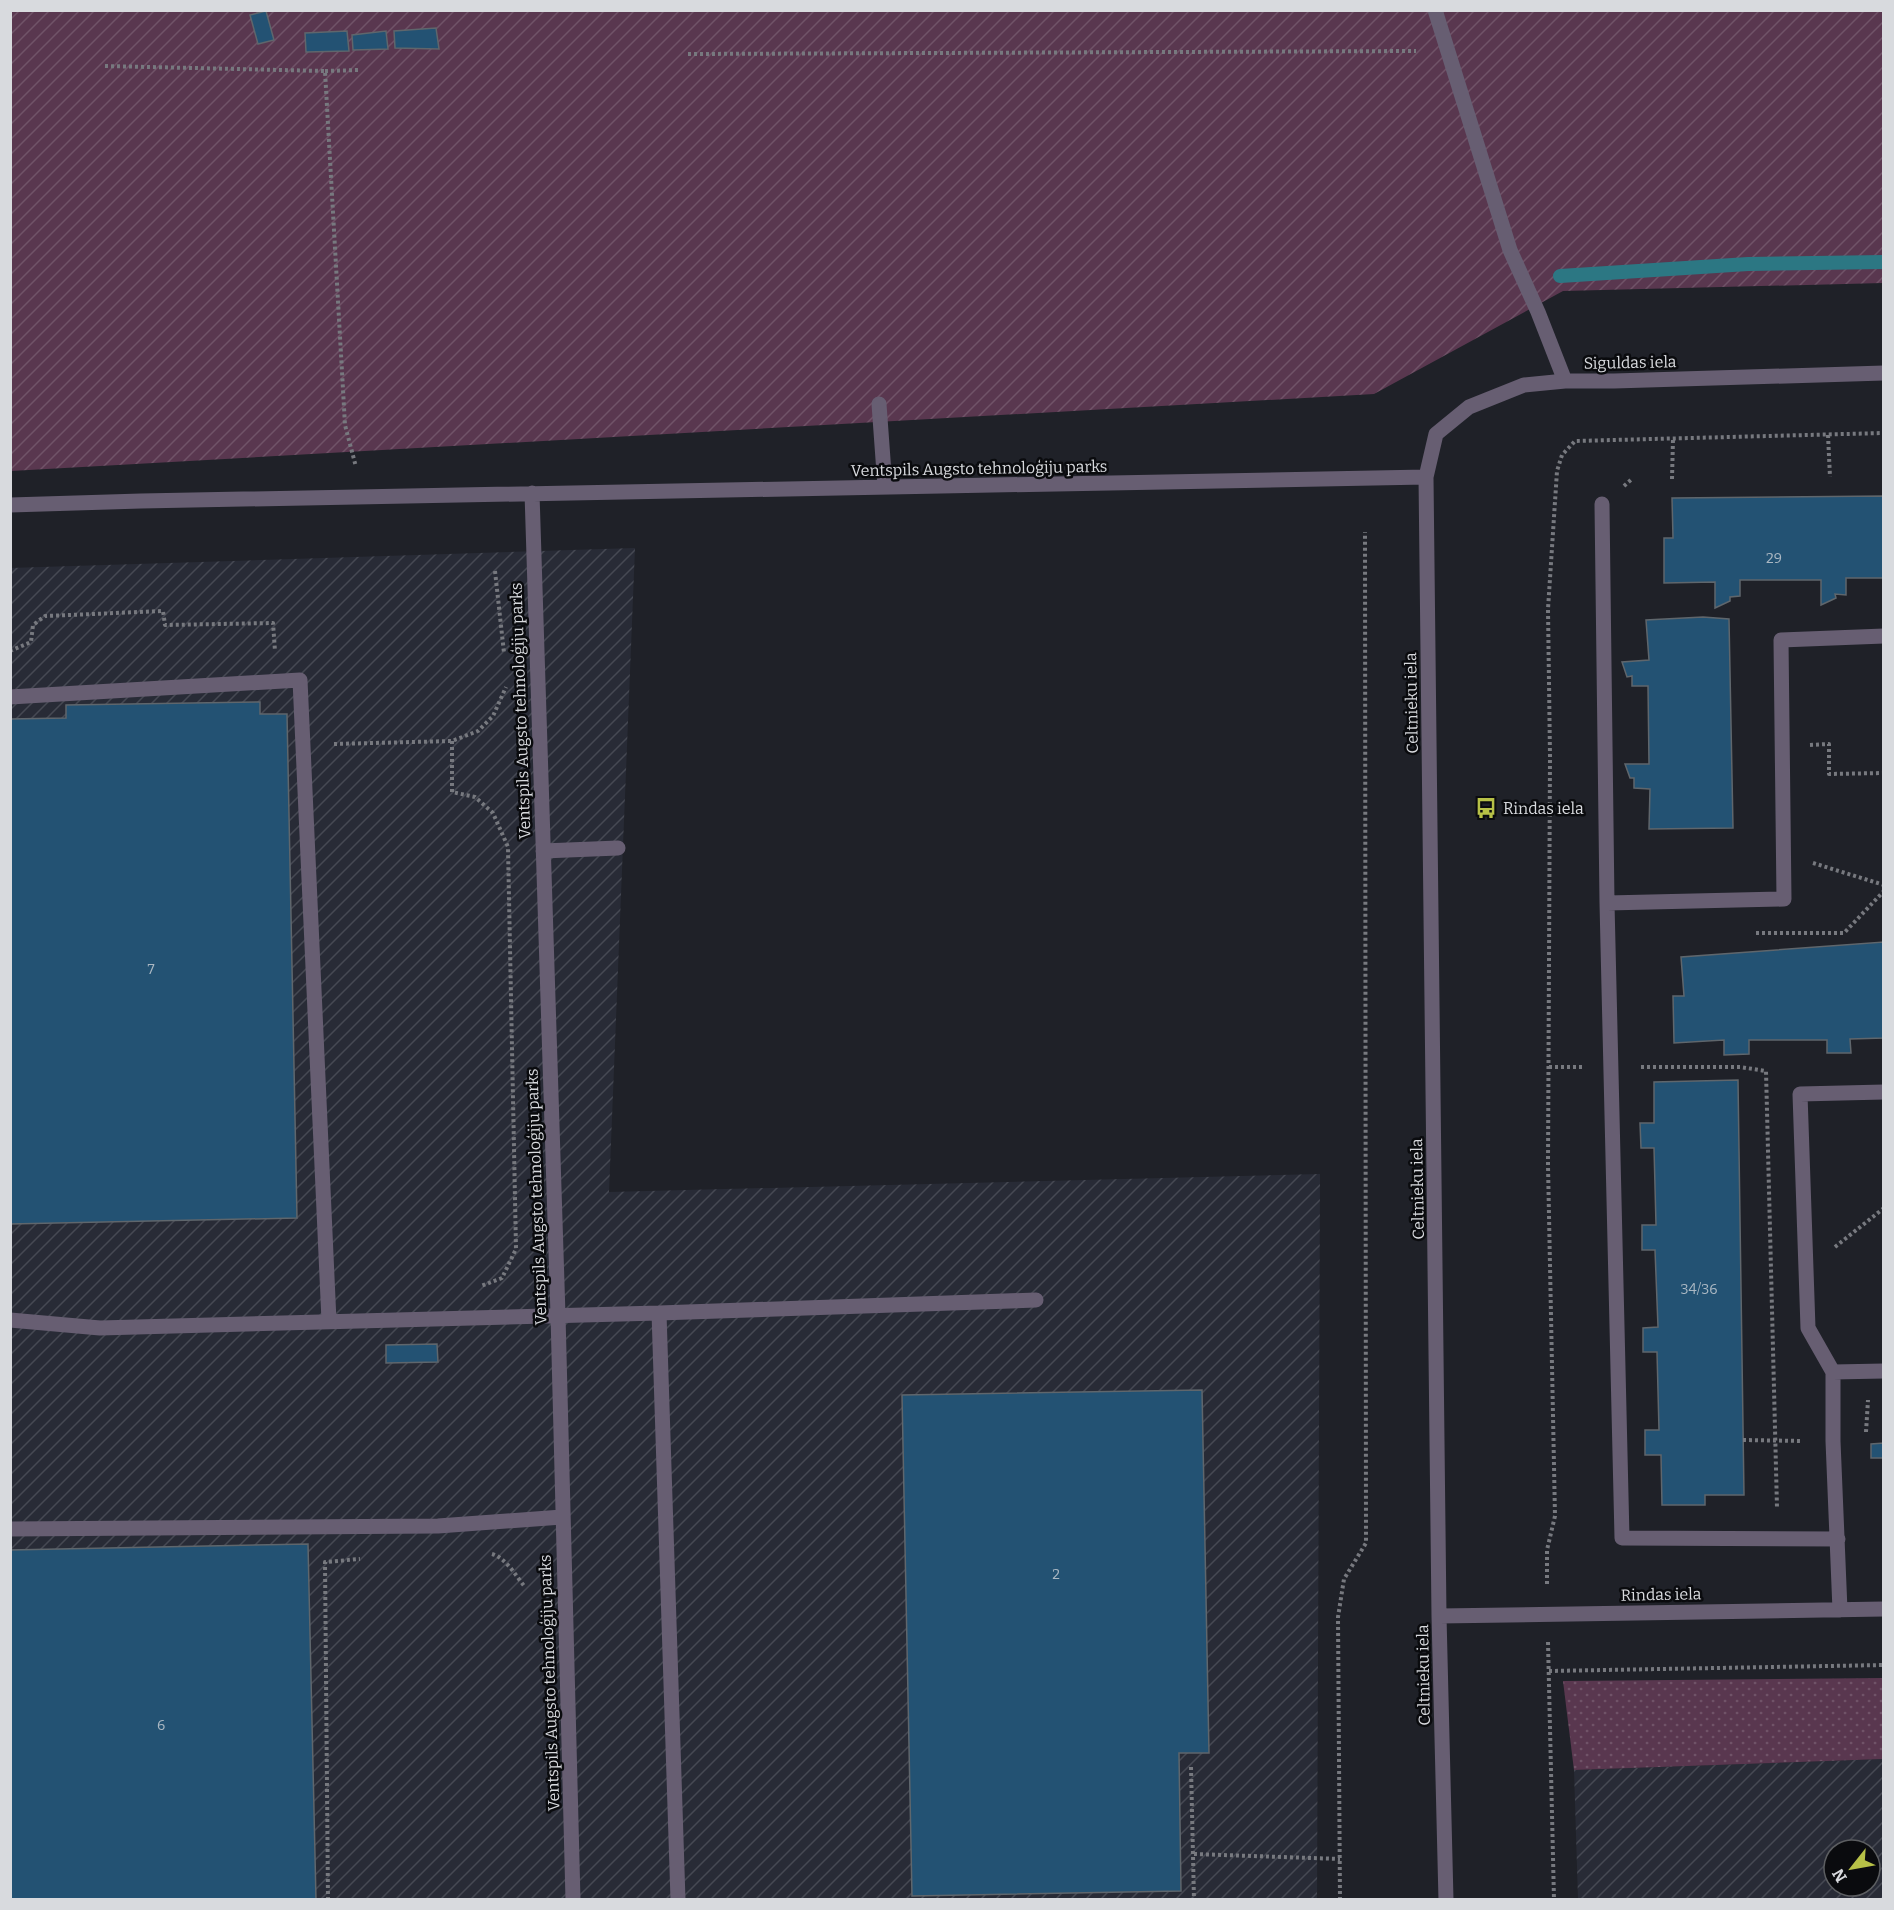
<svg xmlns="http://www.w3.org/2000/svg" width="1894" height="1910" font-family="Bitter,serif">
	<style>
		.industrial { fill: url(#industrial-furrows); fill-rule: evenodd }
		.grass { fill: url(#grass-dots) }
		.garden { fill: url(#garden-furrows) }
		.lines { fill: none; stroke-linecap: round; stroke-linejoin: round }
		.stream { stroke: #2c7783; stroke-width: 14 }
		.building { fill: #235273; stroke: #5f666c; stroke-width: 1.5 }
		.path { stroke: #77797f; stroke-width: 4; stroke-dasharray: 3 3; stroke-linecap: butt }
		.minor { stroke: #675e72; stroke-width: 15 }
		.labels { text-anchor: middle; stroke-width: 5; stroke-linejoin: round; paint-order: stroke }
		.number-label { font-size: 14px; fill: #abb8c3 }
		.street-label { font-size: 16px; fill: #d8dade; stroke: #0a0b0e }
		.poi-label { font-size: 16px; fill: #d8dade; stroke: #0a0b0e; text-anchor: start }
	</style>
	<defs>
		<pattern id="industrial-furrows" width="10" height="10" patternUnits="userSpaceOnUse" patternTransform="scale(1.5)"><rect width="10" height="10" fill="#282b36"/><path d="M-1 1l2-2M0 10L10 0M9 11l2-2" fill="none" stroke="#464953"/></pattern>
		<pattern id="grass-dots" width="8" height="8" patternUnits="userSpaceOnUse" patternTransform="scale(1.5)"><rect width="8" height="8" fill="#59374f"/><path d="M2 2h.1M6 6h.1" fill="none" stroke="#705368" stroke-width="1.8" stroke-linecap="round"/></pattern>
		<pattern id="garden-furrows" width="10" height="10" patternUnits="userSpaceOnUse" patternTransform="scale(1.5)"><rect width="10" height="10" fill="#59374f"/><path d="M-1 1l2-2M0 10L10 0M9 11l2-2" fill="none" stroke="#705368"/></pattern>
	</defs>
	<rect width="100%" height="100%" fill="#1f2128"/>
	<path class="industrial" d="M635,548l-26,644 711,-18 -3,725h-1306l-1,-1331z
		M1883,1759v140h-305l-4,-129zM1834,1850h36v36h-36z"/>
	<path class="grass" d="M1883,1678v81l-309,11 -11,-89z"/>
	<path class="garden" d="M11,11h1872v272l-320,8 -189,103 -1363,77z"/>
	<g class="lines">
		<path class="stream" d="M1560,276l188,-12 136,-2"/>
	</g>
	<path class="building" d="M266,11l8,29 -16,4 -8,-29z
		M436,28l3,21 -44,-1 -1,-17z
		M347,31l2,20 -43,1 -1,-19z
		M386,31l2,18 -35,1 -1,-15z
		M1884,496v82h-38v17l-11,-1 1,4 -15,7v-25h-81v16l-10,1v4l-15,7v-26l-51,1v-45h9l-1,-40z
		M1703,617l26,2 4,209 -84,1 1,-40 -16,-1v-10h-4l-5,-14h24l-1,-78h-16v-10l-5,1 -5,-15 27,-2 -3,-40z
		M260,702v12h27l10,504 -287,6v-505l56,-1v-13z
		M1884,942v96l-34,1 1,14h-24v-13h-78v14l-25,1v-15l-50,3 -1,-47h11l-3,-39z
		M1738,1080l6,415h-39v10h-43l-1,-50h-16v-25h14l-2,-78h-14v-24l15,-1 -3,-77h-13v-25h14l-2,-77h-13l-1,-25h14v-41z
		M437,1344l1,18 -52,1v-18z
		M1202,1390l7,363h-30l2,138 -269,5 -10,-501z
		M1884,1443v15h-13v-14z
		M308,1544l8,356h-306v-350z"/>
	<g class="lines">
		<path class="path" d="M688,54l728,-3
			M105,66l220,5 20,354 11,42
			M325,71l34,-1
			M1828,435l2,42
			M1672,479l1,-40
			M1624,486l8,-7
			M495,571l9,82
			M10,651l21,-9 2,-17 12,-9 118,-5 2,14 108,-2 2,28
			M452,741v51l23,5 18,16 15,34 8,402 -14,29 -21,8
			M334,744l118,-3 26,-10 15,-15 13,-29
			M1810,745l19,-1v30l55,-1
			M1813,863l71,22
			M1756,933h88l40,-42
			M1549,1067h34
			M1641,1067h99l26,4 11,437
			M1835,1247l49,-39
			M1866,1432l2,-32
			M1743,1440l60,1
			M492,1554c14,4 24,22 33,33
			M1547,1584v-34l8,-34 -7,-351 2,-409 -2,-147 9,-138 5,-16 13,-14 309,-8
			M1548,1642l6,258
			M1549,1671l335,-6
			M1191,1767l3,133
			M1194,1854l146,5
			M328,1900l-3,-338 35,-3
			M1340,1900l-2,-283 6,-38 22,-36 -1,-1011"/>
		<path class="minor" d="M1435,10l75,240 28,62 27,69
			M879,404l6,83
			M532,493l26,822 15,585
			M1602,504l5,399 15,635 216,1
			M10,505l131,-4 1285,-24
			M10,697l290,-17 29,641
			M543,851l75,-3
			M1607,903l177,-4 -3,-259 103,-4
			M659,1313l19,587
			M10,1320l90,8 559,-15 377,-13
			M1833,1372l51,-1
			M10,1529l428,-3 124,-9
			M1840,1610l-7,-169v-69l-25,-44 -8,-234 84,-2
			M1439,1616l445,-7
			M1446,1900l-7,-284 -13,-1139 10,-43 33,-27 55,-22 41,-4h49l270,-8"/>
	</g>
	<defs>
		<symbol id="bus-bare" viewBox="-9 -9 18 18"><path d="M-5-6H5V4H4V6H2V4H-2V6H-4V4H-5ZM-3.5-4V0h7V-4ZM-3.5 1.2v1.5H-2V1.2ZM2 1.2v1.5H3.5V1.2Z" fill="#b7c147" stroke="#0a0b0e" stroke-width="2.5" paint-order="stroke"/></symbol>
	</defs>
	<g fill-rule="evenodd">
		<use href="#bus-bare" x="1471" y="793" width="30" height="30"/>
	</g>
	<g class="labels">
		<g class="number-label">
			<text x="1774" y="563">29</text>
			<text x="151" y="974">7</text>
			<text x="1699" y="1294">34/36</text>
			<text x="1056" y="1579">2</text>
			<text x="161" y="1730">6</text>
		</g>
		<g class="street-label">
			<text transform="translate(1630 362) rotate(-1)" y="6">Siguldas iela</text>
			<text transform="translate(979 468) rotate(-1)" y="6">Ventspils Augsto tehnoloģiju parks</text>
			<text transform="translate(1411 703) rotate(-91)" y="6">Celtnieku iela</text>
			<text transform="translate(520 711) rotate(-92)" y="6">Ventspils Augsto tehnoloģiju parks</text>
			<text transform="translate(1417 1189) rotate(-91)" y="6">Celtnieku iela</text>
			<text transform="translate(536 1197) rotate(-92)" y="6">Ventspils Augsto tehnoloģiju parks</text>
			<text transform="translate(1661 1594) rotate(-1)" y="6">Rindas iela</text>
			<text transform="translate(1423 1675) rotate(-91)" y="6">Celtnieku iela</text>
			<text transform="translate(549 1683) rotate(-92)" y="6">Ventspils Augsto tehnoloģiju parks</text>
		</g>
		<g class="poi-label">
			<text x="1503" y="814">Rindas iela</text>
		</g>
	</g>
	<rect width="1894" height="1910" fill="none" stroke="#d8dade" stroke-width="24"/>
	<g transform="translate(1852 1868) rotate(239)"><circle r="28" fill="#0a0b0e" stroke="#5c5e61" stroke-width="1.5"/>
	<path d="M0-4.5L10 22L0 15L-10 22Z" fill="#b7c147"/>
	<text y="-9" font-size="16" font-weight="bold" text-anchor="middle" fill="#d8dade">N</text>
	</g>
</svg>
